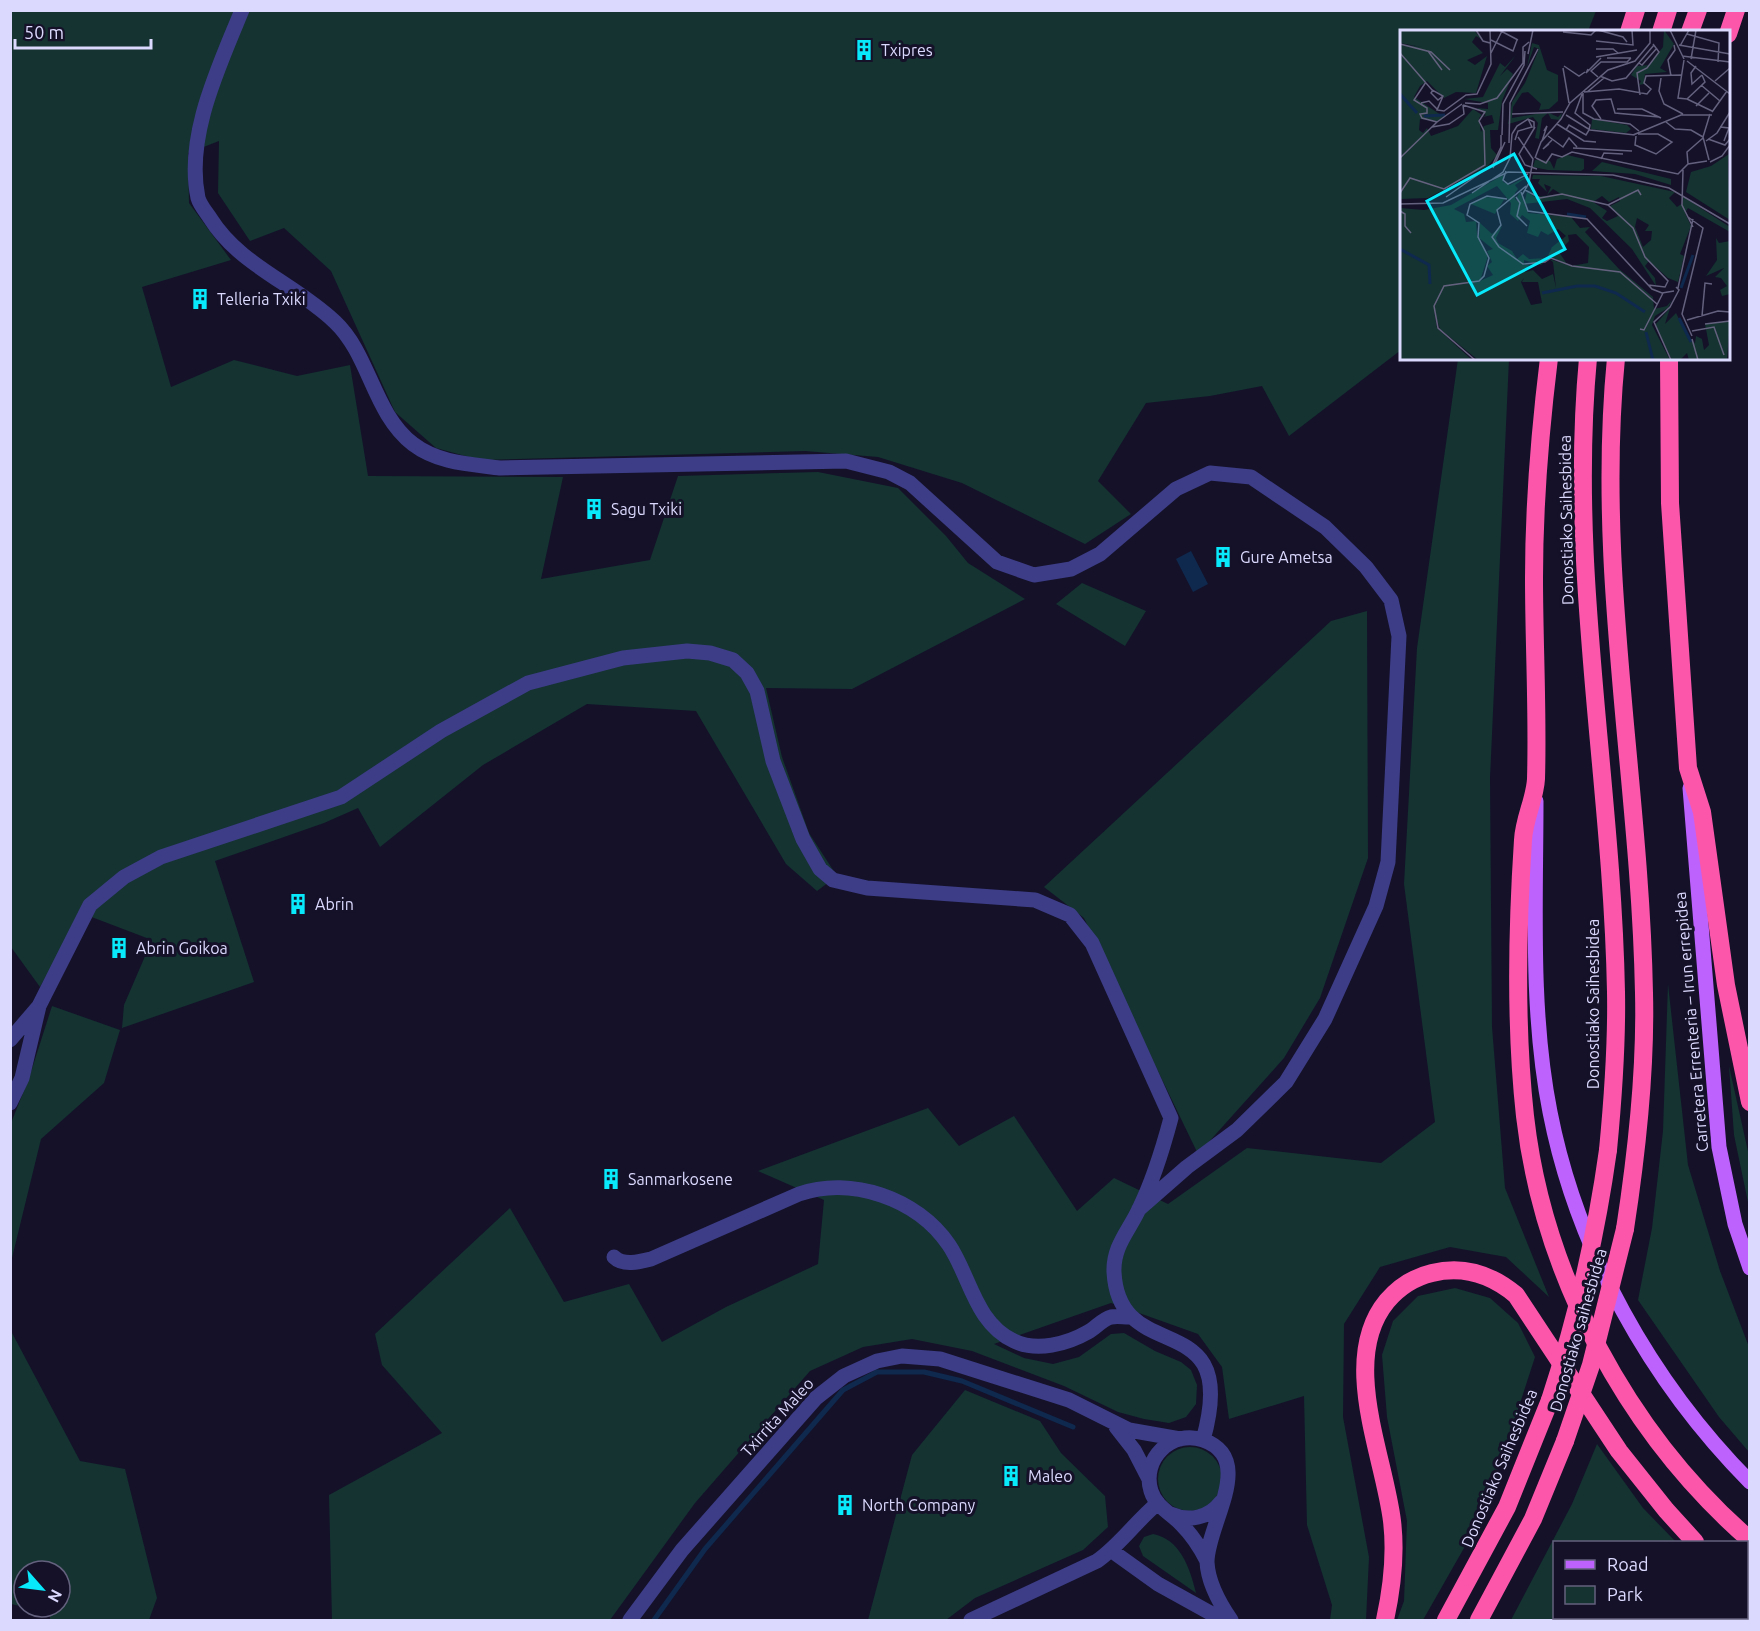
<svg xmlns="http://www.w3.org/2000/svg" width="1760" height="1631" font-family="Ubuntu,sans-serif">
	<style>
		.green { fill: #143331 }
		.water { fill: #0f294e }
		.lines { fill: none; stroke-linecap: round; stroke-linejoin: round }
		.stream { stroke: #0f294e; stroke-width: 5 }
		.street { stroke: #3d3d87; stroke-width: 15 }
		.primary { stroke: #be62fd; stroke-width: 15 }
		.highway { stroke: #fc56ab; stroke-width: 18 }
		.highway-bridge { stroke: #fc56ab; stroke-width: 18 }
		.labels { text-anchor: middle; stroke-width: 6; stroke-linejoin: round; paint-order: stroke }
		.poi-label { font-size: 16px; fill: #dcd9fe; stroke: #141129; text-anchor: start }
		.street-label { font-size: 16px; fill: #dcd9fe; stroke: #141129 }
		.inset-river { fill: none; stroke: #0f294e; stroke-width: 3 }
		.inset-road { fill: none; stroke: #64617e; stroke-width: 1.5 }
		.view { fill: #08eafb; fill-opacity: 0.15; stroke: #08eafb; stroke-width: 3 }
		.inset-edge { fill: none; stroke: #dcd9fe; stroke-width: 3 }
	</style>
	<rect width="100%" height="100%" fill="#141129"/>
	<path class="green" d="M10,11h1586l-8,20 -186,1 -1,318 -112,86 -27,-50 -52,10 -64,7 -48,78 33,33 -46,30 -123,-61 -84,-26 -73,-6 -325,9 -44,-12 -41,-36 -64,-141 -47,-43 -34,13 -32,-48 1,-52 -31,12 1,50 42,57 -89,27 29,100 63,-27 63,16 53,-11 18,111 195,1 -22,102 109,-19 28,-84 140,-4 80,16 48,48 22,27 57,36 -173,90 -86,-1 16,69 27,76 28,43 -20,15 -31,-27 -90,-153 -109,-7 -104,61 -103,82 -22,-39 -34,15 -109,38 39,121 -132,46 2,-23 28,-65 -71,-27 -41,74 -29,-40z
		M1458,359h51l-19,419 2,249 13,161 44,109 -43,-40 -56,-10 -70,20 -36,57 -1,93 26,140 -3,63h-36l2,-15 -25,-80 -3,-129 -75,23 -7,-52 -24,-33 -87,-31 -117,41 30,14 29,6 26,-7 32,-23 13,-1 31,18 26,11 10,8 6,15 -1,19 -10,13 -17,6 -25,-4 -26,-7 -54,-26 -92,-35 -60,-12 -49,8 -53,24 -115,132 -85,117h-278l-3,-125 113,-62 -60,-68 -7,-31 135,-126 54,94 65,-18 33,58 64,-35 92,-43 6,-64 -66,-29 170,-63 31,38 55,-30 63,95 37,-33 54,26 79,-56 134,15 54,-41 -31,-238 13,-236z
		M1082,583l64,28 -21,35 -69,-42z
		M1367,611l1,247 -48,140 -36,60 -86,96 -114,-236 -40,-31 287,-266z
		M1668,984l20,181 32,106 29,76v105l-30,-35 -81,-117 14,-72 11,-97z
		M52,1006l68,24 -16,53 -63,56 -30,123v-139l18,-45z
		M1729,1066l20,90v51l-15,-72z
		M1455,1288l35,10 28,25 17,34 -35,108 -32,76 -45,79h-26l7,-19 3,-80 -20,-104 -5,-62 11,-34 25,-25z
		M11,1331l69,130 45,8 32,129 -8,22h-99v-8l-26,-5h36v-36h-36v36l-13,-3z
		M965,1390l75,31 21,32 44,43 3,31 -25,23 -108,48 -29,22h-78l44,-165z
		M1597,1444l46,64 33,34h-122v76h192l1,-8 2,3v7h-238l61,-116z
		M1158 1479a32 32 0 1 1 64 0a32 32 0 1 1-64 0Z
		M1153,1534c27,5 37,34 43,59l-53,-37 -4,-10 5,-9z"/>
	<path class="water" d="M1191,551l17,33 -15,8 -17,-33z"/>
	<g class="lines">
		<path class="stream" d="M654,1620l51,-71 138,-159 34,-18h47l38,9 111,46"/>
		<path class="street" d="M242,10c-23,57 -57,126 -44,188 2,7 8,14 12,20 30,48 84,65 125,104 35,33 38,91 78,122 25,19 56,20 87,24l346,-7 43,11 21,11 87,79 37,13 37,-6 29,-15 76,-65 34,-16 41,4 74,50 41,40 25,33 8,36 -11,226 -12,44 -51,113 -39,63 -49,48 -50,37 -48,42
			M10,1040l29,-34
			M10,1103l12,-25 17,-72 6,-12 45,-89 34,-28 37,-20 180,-60 100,-66 87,-48 95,-25 64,-7 23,2 23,7 14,13 10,18 16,70 30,78 17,30 13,11 34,8 168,12 35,15 22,28 79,175c-8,30 -18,63 -32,91 -10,22 -26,37 -25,63 5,98 128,30 89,168
			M614,1257c9,9 25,5 37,2l148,-65c52,-18 118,4 150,51 21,31 26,78 65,96 23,11 53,3 74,-9 7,-4 15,-13 23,-15 6,-1 12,0 18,0
			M1116,1427l18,23 15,29
			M1171,1514c18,8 38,4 50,-12
			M1112,1551l46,33 65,36
			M1207,1561c-7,-14 -15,-26 -26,-37 -10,-11 -25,-17 -30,-33 -10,-32 21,-62 52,-51 54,19 4,84 4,122 1,21 13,42 24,58
			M630,1620l52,-70 134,-152 28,-22 33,-15 25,-5 38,3 129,41 60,30 51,9
			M971,1620l126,-59c23,-16 39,-40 61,-58"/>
		<path class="primary" d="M1690,788l29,359 16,77 15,44
			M1536,801c0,102 -6,210 14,311 27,138 101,270 200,370"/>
		<path class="highway" d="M1629,32l7,-22
			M1661,32l7,-22
			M1690,32l8,-22
			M1728,34l8,-24
			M1549,358c-9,73 -15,147 -15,220 0,67 4,134 2,201 -1,20 -12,40 -13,61 -6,91 -8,185 2,276 18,160 104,319 225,424
			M1588,358c-20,213 24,422 28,634 1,53 -3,106 -8,158
			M1616,358c-21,213 24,423 28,635 2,79 -7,158 -19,236
			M1669,358l1,145 18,265 14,44 24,173 24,117
			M1746,1591l4,3
			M1385,1620c7,-32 11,-66 7,-99 -8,-66 -53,-162 -5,-220 12,-14 28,-24 45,-28 32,-8 60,2 84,22l103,156 47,59 29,32
			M1446,1620l61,-113 43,-107
			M1479,1620l54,-101 32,-78"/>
		<path class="highway-bridge" d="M1550,1400c27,-82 46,-164 58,-250
			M1565,1441l26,-76 34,-136"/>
	</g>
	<defs>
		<symbol id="building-bare" viewBox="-9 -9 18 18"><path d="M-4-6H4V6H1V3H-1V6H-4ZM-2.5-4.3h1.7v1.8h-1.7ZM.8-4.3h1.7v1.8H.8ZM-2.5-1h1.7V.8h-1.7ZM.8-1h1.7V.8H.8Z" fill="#08eafb" stroke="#141129" stroke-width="2.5" paint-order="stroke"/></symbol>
	</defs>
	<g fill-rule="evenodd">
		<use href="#building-bare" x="849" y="35" width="30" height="30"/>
		<use href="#building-bare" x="185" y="284" width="30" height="30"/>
		<use href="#building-bare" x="579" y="494" width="30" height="30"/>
		<use href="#building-bare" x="1208" y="542" width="30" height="30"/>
		<use href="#building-bare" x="283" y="889" width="30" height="30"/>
		<use href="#building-bare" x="104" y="933" width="30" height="30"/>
		<use href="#building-bare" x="596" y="1164" width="30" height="30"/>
		<use href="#building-bare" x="996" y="1461" width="30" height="30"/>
		<use href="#building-bare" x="830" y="1490" width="30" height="30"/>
	</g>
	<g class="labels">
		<g class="poi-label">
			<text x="881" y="56">Txipres</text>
			<text x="217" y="305">Telleria Txiki</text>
			<text x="611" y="515">Sagu Txiki</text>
			<text x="1240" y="563">Gure Ametsa</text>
			<text x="315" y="910">Abrin</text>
			<text x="136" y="954">Abrin Goikoa</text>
			<text x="628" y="1185">Sanmarkosene</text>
			<text x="1028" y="1482">Maleo</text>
			<text x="862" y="1511">North Company</text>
		</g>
		<g class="street-label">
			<text transform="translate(1566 520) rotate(-91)" y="6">Donostiako Saihesbidea</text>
			<text transform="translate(1593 1004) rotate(-90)" y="6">Donostiako Saihesbidea</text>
			<text transform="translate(1691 1022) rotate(-95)" y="6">Carretera Errenteria – Irun errepidea</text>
			<text transform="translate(1578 1330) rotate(-74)" y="6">Donostiako saihesbidea</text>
			<text transform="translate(777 1417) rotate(-48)" y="6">Txirrita Maleo</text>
			<text transform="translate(1499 1468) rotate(-67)" y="6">Donostiako Saihesbidea</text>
		</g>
	</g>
	<g transform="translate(1400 30)">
		<rect width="330" height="330" fill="#141129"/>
		<path d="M0,0h74l7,9 -5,-3 -4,6 11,11 -16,7 8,5 12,-9 -11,37 -20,-1 -12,6 -17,-17 -7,5 -6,11 30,20 -7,4 -17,-2 -1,11 4,3 4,-5 4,8 27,-10 15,-17 9,6 -3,3 2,14 3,-6 10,-3 -2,-8 -9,2 3,-2 -9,-7 11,1v-6l-24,-4 19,-2 17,-34 5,4 11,-12 -16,21 7,-7 6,5 -11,27 -4,29h-8l1,18 6,7 -9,11 -60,32 -28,1v-155l22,3 -22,-4zM264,0l10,14 -14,24 7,4 -22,2 -1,10 -5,1 2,-4 -10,-6 6,-9 12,-1 14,-18zM132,13l7,2 8,25 11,5v26l-9,8 -10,1 2,-6 -13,-12 -6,1 -9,14 -1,11 35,-6 11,5 4,-4 -2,7 -9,-1 -3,-6 -6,5 -3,21 -4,-1 3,-15 -5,-6 -25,7 4,-22 13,-19 14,-34 -5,-2 -7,20zM192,89l35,6 4,4 -5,4 -35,-4zM329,124l-1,9 2,57 -44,-28 5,-20 20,-6zM167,125l17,4v10l-3,2 -33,-1 -15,-3 2,-7 15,1 4,8 3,-10zM202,132l69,17v6l-36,-11 -43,-3zM103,145v7l7,3 20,-10 -15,10 3,4 -3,4v6l5,4 -3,-6 3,-5 8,21 43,4 9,11 10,-1 -5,5 34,37 34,28 1,12 13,-3 5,-6 -4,8 -13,8 -3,9 18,35h-192l-38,-31 -6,-18 3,17 35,32h-72v-152l24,2 27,-5zM97,156l14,17 -1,11 8,7 4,-6 8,6 -3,12 11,4 3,-6 7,4 10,-6 8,7 -14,11 -5,11 -18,1 -6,-5 -6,5 -5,-8 -14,-8 -2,-5 6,-12 -10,8 -12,-11 -1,15 14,11 -6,2 5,11 -5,4 6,9 -13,6 8,-25 -11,-21 -1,-14 -10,1 -2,-8 -10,-5zM176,204l13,13 -1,16 -17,3 -22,-7 4,3 3,26 -3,-14 -11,5 -9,-9 -8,2 4,-7h-5v-5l17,5 10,-8 16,7 -8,-12 10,-11 -1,-6zM124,248l-2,4h16l4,21 -11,2 -10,-23zM133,145l68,1 74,16 -6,6 8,9 6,-4 -1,-7 48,31v5l-42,-24 -3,5 6,13 -11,28 4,2 -6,26 -10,-4 -19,-17 -4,5 10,12 1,8 -24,-37 -42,-41 -23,-9 -43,5 3,-12 8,5 26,-3 -8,-5 -6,6 4,-8 -7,-3 3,8 -9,-9 2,-4h-8zM202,166l7,6 10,-5 1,4 -10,5 8,10 -11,5 -5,-3 5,-7 -14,-9zM237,188l12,7 -4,6h7l-1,9 -8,7 -8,-20zM84,167l21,1 -10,16 -24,-10zM316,208l3,5 11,-2v53l-8,2 -2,-6 7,-4 -6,-8 -6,-1 9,-9 -18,8 11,-16zM270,278l-5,16 11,-11 13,26 6,4 1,-7 6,3 2,11 5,-5 -4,-21 25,-3 -3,39h-38l-2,-7 -7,7h-8l-17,-35z" fill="#143331" fill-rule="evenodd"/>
		<path class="inset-river" d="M0,64l17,19M24,86l21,-1M167,184l19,3M0,219l29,16 1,19M281,258l12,-33M142,263l35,-7h18l21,7 29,19M279,288l12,24M246,302l7,28"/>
		<path class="inset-road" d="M76,0l7,11 7,2M99,0l19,10M198,0l25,7 4,5M270,0l14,29M163,2l28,3 5,-5M287,4l32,9 -1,19M91,10l22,11 4,-11M196,11l37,4 -1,-15M0,14l31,8 19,18M279,15l51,9M280,16l9,-16M196,19h17l5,4M28,21l14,19M0,23l32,37 11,6 -6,14 7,1 22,-16 11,-1 14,-30 -1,-34M91,23l11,-22M128,24l5,-24M282,26l48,6M196,27l41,-7M207,28h24M291,29l5,-29M284,30l-6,38 9,1 18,-17 -3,-7M287,31l43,33M239,33l3,2 15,-17M164,36l15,10 6,-4M296,36l-5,7 1,11 10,-9M163,38l6,35M188,39l-2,4 15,-15M200,46l12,5 14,-3 28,-33M271,46l-3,-16 7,-10 -1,-5M198,47l-7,-6 10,-9h26l4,-4M261,48l-2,13 5,13 19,10M315,51l15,-13M26,52l-12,18 13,8v5l-7,1 2,4 15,4M301,55l19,16M33,60l-2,3 7,7 5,-4M184,62l35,-3 28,5 4,-5 -7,-6 2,-7 35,-1M187,62l17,-14M183,63v20l11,6 36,5 9,7M182,64l-7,19 15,12 -1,5M240,65l-3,-22 10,-5 12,-16 -6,-8M287,69l25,12M21,73l8,-2 8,8M65,73l15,1 17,-6 26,-35v-16l6,-5M296,76l13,-13M217,79h25l19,9M312,82l15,-21M112,84l51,-2M166,85l24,15 45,5M201,89l-9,-13 4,-6 15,-1 4,14 44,4M266,92l9,7 16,1 12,7M157,94l27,17 12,1M32,97l17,-3 15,-10 -1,-9M135,97l-16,27 6,11 12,4M320,97l9,1 -5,13M166,100l3,-5 17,10 3,-5M112,104l5,-8 11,-7 6,3v6M102,105l1,-31 21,-39 1,-14M233,105l48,-20h31M148,106l15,11 6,-9 8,9M236,106l-1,9 21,9 16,-12 -14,-8h-20M118,107l15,22 -4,24 -7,12M308,109l17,6 5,-6M115,110l3,-9 14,-4 -4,-8M142,111l5,-15 -3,5M306,111l11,-8 13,-21M109,113l1,-40 28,-54M149,114l-6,5 9,-9M173,118l59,3M0,128l37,-36 25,-18M135,128l6,-16 20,-23 9,-16 38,-33 27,-9 15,-18v-13M136,128l10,5 6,-9 10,3 10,-5 106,22 10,-10 19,-3M201,129l3,-6 19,1M309,130l-6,-23 7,-23M310,132l12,-6 8,-11M288,134l-1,-12 16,-14M93,138l12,-26M283,140l-1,35 11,22M106,141l-3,9 5,4 20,-10M126,156l-29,24 4,15 -9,12 7,10 24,17 22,-2 6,-4 21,8 48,6 37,32M125,160l15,8 22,-4 46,11 25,23 12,29 23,24 -3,6 -17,-2M121,162l7,19 59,8 65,70 10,4 12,-2M0,163l10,-15 34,11 41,-24 -1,-34 -5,-10 6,-9 -22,-7M72,163l31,-21 7,-14 2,-24M46,167l47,-33 8,-17v-12M116,167l4,6 -3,13 10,10M0,174l43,-1 65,-31 105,3 56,13 61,36M208,175l30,-15 3,5M0,181l5,3v12l6,7M288,187l15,11 -21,86 10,22M278,258l15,-69M302,286l3,-33 7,1M287,290l31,-9 12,1M305,294l25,-3M240,299l4,1 19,-37M292,301l22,-4 10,28M292,309l6,21M75,330l-37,-32 -4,-22 10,-20 35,-5 5,-5 5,-18 -11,-21 1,-14 -12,-8 3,-11 17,-8 20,3M271,330l-17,-38 16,-15 9,-17 -3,-3"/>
		<path class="view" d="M114,124l51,95 -88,46 -50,-94z"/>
		<rect width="330" height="330" class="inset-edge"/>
	</g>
	<rect width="1760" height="1631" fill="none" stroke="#dcd9fe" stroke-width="24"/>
	<rect x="1553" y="1541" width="195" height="78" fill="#141129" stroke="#64617e" stroke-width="1.5"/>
	<rect x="1565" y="1560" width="30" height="9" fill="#be62fd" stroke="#64617e" stroke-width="1.5"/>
	<text x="1607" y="1571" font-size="18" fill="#dcd9fe">Road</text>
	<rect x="1565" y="1586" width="30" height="18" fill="#143331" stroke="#64617e" stroke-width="1.5"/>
	<text x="1607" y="1601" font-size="18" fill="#dcd9fe">Park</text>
	<g transform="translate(42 1589) rotate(118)"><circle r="28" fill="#141129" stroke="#64617e" stroke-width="1.5"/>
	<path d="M0-4.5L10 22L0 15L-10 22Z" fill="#08eafb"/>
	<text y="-9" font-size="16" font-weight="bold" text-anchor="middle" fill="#dcd9fe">N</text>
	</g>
	<path d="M15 39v9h136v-9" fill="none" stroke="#dcd9fe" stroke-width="3"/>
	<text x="24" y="39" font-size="18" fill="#dcd9fe" stroke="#141129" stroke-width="4.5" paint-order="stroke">50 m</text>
</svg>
